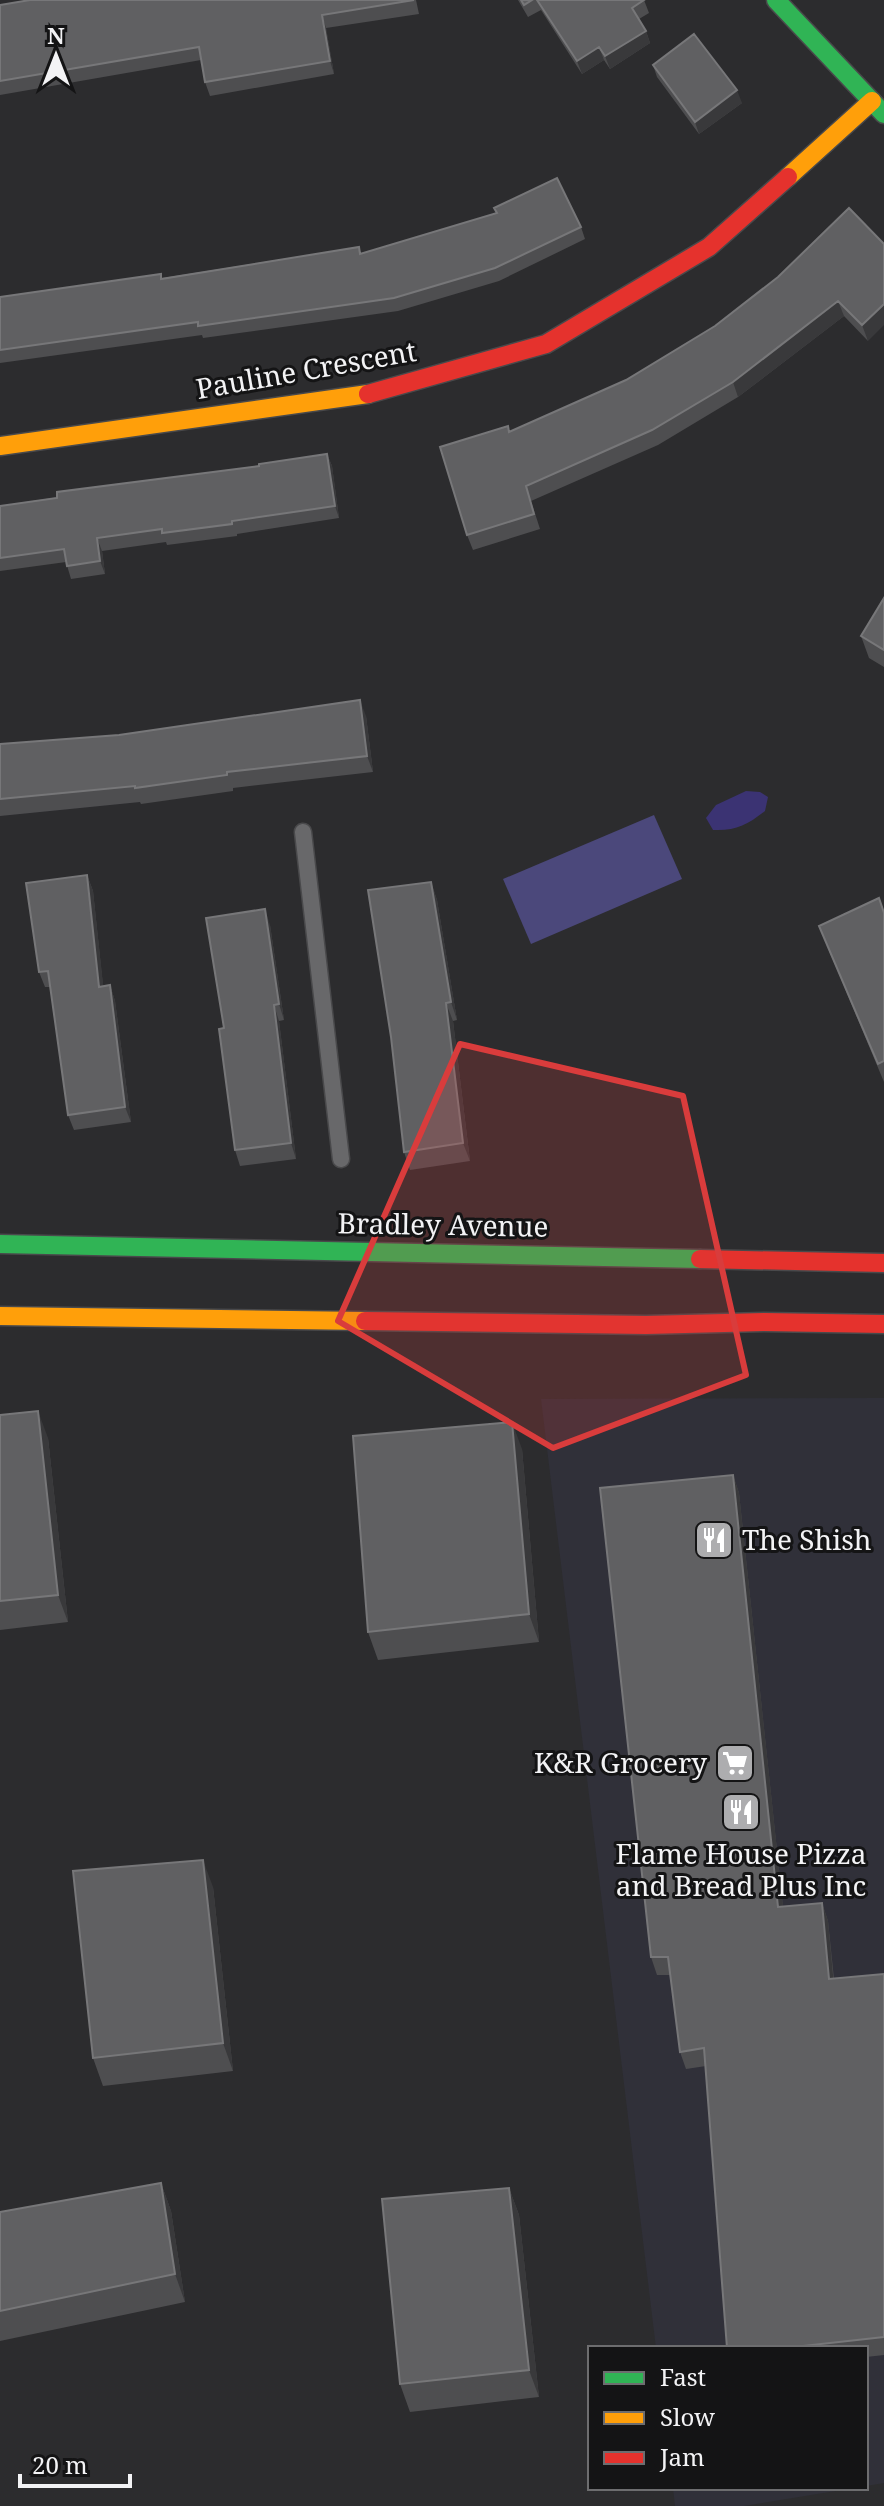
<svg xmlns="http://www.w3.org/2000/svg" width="884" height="2506" font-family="'Noto Serif',serif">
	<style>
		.built { fill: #303039 }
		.green { fill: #4b487b }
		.water { fill: #3b3373 }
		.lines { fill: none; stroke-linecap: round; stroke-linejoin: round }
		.lane-casing { stroke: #49494b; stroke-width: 19 }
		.fast-casing { stroke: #49494b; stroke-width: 21 }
		.slow-casing { stroke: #49494b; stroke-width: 21 }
		.jam-casing { stroke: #49494b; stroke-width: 21 }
		.lane { stroke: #68686a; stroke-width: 16 }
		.fast { stroke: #30b455; stroke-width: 18 }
		.slow { stroke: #ff9f0a; stroke-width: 18 }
		.jam { stroke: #e5322d; stroke-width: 18 }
		.wall { fill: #4e4e50 }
		.shaded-wall { fill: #39393b }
		.building { fill: #606062; stroke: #777779; stroke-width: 2 }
		.marked { fill: #d93c3c; fill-opacity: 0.2; stroke: #d93c3c; stroke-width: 6; stroke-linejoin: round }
		.labels { text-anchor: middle; stroke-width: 6; stroke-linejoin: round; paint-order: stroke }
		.street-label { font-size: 28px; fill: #f3f3f5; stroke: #141415 }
		.poi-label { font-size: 28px; fill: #f3f3f5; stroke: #141415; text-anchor: start }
	</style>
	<rect width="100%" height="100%" fill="#2c2c2e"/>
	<path class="built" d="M884,1398v1085l-18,3v-138h-210l-115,-949z
		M673,2488h181l-110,18h-69z"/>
	<path class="green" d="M654,815l28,64 -151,65 -28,-65z"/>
	<path class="water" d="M746,791l14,1 8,5 -3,14c-18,14 -29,20 -52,19l-7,-12 10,-13z"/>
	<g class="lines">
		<defs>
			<path id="lane" d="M303,832l38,327"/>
			<path id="fast" d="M776,0l108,114
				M0,1244l700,15"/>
			<path id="slow" d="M788,177l84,-76
				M0,446l368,-52
				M0,1316l365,5"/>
			<path id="jam" d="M368,394l178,-50 163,-97 79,-70
				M700,1259l184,4
				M365,1321l281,4 118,-3 120,2"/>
		</defs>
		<use href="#lane" class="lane-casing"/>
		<use href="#fast" class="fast-casing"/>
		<use href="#slow" class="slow-casing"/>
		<use href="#jam" class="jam-casing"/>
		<use href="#lane" class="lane"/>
		<use href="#fast" class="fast"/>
		<use href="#slow" class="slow"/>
		<use href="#jam" class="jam"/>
	</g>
	<path class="wall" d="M30,0h386l3,14 -93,14 8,46 -124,22 -5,-14 -4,-22 -201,35v-90z
		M518,0h126l5,13 -10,6 7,12 4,12 -40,26 -6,-9 -22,14 -41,-64 -13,7z
		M653,65l89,38 -43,31 -42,-57z
		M849,208l19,133 -24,-25 -106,81 -80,48 -127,56 9,28 -67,21 -6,-15 43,-103 116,-52 89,-54 63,-49z
		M581,227l4,12 -86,42 -101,30 -195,27 -1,-3 -202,28v-66l161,-23 1,4 197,-31 2,6z
		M327,454l5,12 7,52 -102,16v2l-70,9 -1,-3 -64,9 3,23 -34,5 -5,-17 -66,9v-65l259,-40z
		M884,598v69l-15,-9 -8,-22z
		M366,716l7,56 -140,16v3l-92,13 -1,-2 -140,14v-72z
		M87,875l6,16 10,95 7,-1 5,16 16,121 -57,8 -6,-15 -18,-128h-5l-6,-15z
		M431,882l6,18 20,120 -4,1 17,140 -60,9 -6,-18z
		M884,911v171l-54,-129 -11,-27z
		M270,925l14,95 -5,1 17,138 -56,7 -5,-16 -11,-122z
		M0,1415l48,23 20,184 -68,8z
		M522,1449l17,193 -161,18 -10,-28z
		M733,1475l6,18 44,414 39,-4 6,18 6,58 50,-5v381l-18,2v-9h-139l-21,-282 -20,3 -6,-17 -10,-77h-13l-6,-18z
		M213,1887l20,184 -130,15 -10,-28z
		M161,2183l10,28 14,91 -185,39v-129z
		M509,2188l10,27 20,182 -129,15 -10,-28z"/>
	<path class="shaded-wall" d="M322,15l4,13 8,46 -4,-13z
		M646,31l4,12 -40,26 -5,-13z
		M599,47l5,13 -22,14 -5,-13z
		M737,90l5,13 -43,31 -4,-12z
		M838,301l6,15 -106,81 -5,-15z
		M884,304v21l-16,16 -6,-16z
		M327,454l5,12 7,52 -4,-12z
		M97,538l5,13 3,23 -5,-13z
		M360,700l6,16 7,56 -6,-16z
		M87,875l6,16 12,111 -6,-15z
		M431,882l6,18 20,120 -6,-18z
		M265,909l5,16 14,95 -5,-16z
		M110,985l5,16 16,121 -6,-15z
		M446,1003l7,18 17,140 -7,-18z
		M274,1005l5,16 17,138 -5,-16z
		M38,1411l10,27 20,184 -10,-27z
		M512,1422l10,27 17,193 -10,-28z
		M733,1475l6,18 46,432 -7,-18z
		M203,1860l10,27 20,184 -10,-28z
		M822,1903l6,18 7,76 -6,-18z
		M161,2183l10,28 14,91 -10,-28z
		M509,2188l10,27 20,182 -10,-27z"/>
	<path class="building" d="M30,0h384l-92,15 8,46 -125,21 -6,-35 -199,34v-76z
		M521,0h11l-8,5z
		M537,0h107l-12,8 14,23 -41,25 -6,-9 -22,14z
		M694,34l43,56 -42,32 -42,-57z
		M557,178l24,49 -86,41 -101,30 -196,28v-4l-198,28v-53l161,-23v5l198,-32 1,7 137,-41 -3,-5z
		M849,208l35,36v60l-22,21 -24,-24 -105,81 -81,48 -126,56 8,28 -67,21 -27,-88 68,-21 1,6 117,-52 89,-54 63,-49z
		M327,454l8,52 -103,15v3l-70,9v-4l-65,9 3,23 -33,5 -3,-17 -64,9v-52l57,-8v-6l202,-26v-2z
		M884,598v52l-23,-14z
		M360,700l7,56 -140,16v3l-92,13v-2l-135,13v-55l119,-9z
		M87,875l12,112 11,-2 15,122 -57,8 -20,-144 -9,1 -13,-89z
		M431,882l20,120 -5,1 17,140 -59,9 -13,-115 -23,-147z
		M879,898l5,15v148l-6,3 -59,-138z
		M265,909l14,95 -5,1 17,138 -56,7 -16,-121 5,-1 -18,-110z
		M38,1411l20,184 -58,6v-186z
		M512,1422l17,192 -161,18 -15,-196z
		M733,1475l45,432 44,-4 7,76 55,-5v363l-99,11h-58l-23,-300 -24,4 -12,-95h-17l-51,-469z
		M203,1860l20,183 -130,15 -20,-187z
		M161,2183l14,91 -175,37v-99z
		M509,2188l20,182 -129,14 -18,-185z"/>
	<path class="marked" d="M460,1044l223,52 63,279 -193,73 -215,-127z"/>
	<defs>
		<symbol id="restaurant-square" viewBox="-11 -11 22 22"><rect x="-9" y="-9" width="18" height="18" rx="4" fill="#adadaf" stroke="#141415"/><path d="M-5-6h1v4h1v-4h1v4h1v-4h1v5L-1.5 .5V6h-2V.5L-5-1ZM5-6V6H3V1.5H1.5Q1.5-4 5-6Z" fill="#fff"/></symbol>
		<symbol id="supermarket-square" viewBox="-11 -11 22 22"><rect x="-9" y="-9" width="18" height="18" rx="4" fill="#adadaf" stroke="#141415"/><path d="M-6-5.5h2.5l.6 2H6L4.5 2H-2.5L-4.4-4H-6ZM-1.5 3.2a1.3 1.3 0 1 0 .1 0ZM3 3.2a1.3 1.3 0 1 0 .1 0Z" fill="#fff"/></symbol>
	</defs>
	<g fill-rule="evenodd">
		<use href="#restaurant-square" x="692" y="1518" width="44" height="44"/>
		<use href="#supermarket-square" x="713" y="1741" width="44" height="44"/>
		<use href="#restaurant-square" x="719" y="1790" width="44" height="44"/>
	</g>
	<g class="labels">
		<g class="street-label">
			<text transform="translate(306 370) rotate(-10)" y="10">Pauline Crescent</text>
			<text transform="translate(443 1225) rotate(1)" y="10">Bradley Avenue</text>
		</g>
		<g class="poi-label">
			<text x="742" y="1550">The Shish</text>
			<text x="707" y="1773" text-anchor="end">K&amp;R Grocery</text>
			<text x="741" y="1864" text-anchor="middle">Flame House Pizza<tspan x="741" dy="32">and Bread Plus Inc</tspan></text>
		</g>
	</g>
	<rect x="588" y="2346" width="280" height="144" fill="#141415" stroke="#6d6d6f" stroke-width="2"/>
	<rect x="604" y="2372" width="40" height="12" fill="#30b455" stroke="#6d6d6f" stroke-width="2"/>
	<text x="660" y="2386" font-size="24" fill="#f3f3f5">Fast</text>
	<rect x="604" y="2412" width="40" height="12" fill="#ff9f0a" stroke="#6d6d6f" stroke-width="2"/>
	<text x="660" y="2426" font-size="24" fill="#f3f3f5">Slow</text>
	<rect x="604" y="2452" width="40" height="12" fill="#e5322d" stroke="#6d6d6f" stroke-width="2"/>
	<text x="660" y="2466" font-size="24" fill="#f3f3f5">Jam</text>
	<g transform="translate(56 56)" stroke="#141415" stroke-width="6" paint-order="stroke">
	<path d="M0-6L14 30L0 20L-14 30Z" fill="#f3f3f5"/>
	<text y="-12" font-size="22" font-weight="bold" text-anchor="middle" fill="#f3f3f5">N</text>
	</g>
	<path d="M20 2474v12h110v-12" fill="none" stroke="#f3f3f5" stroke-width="4"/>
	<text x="32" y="2474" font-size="24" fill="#f3f3f5" stroke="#141415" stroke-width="6" paint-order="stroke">20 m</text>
</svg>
